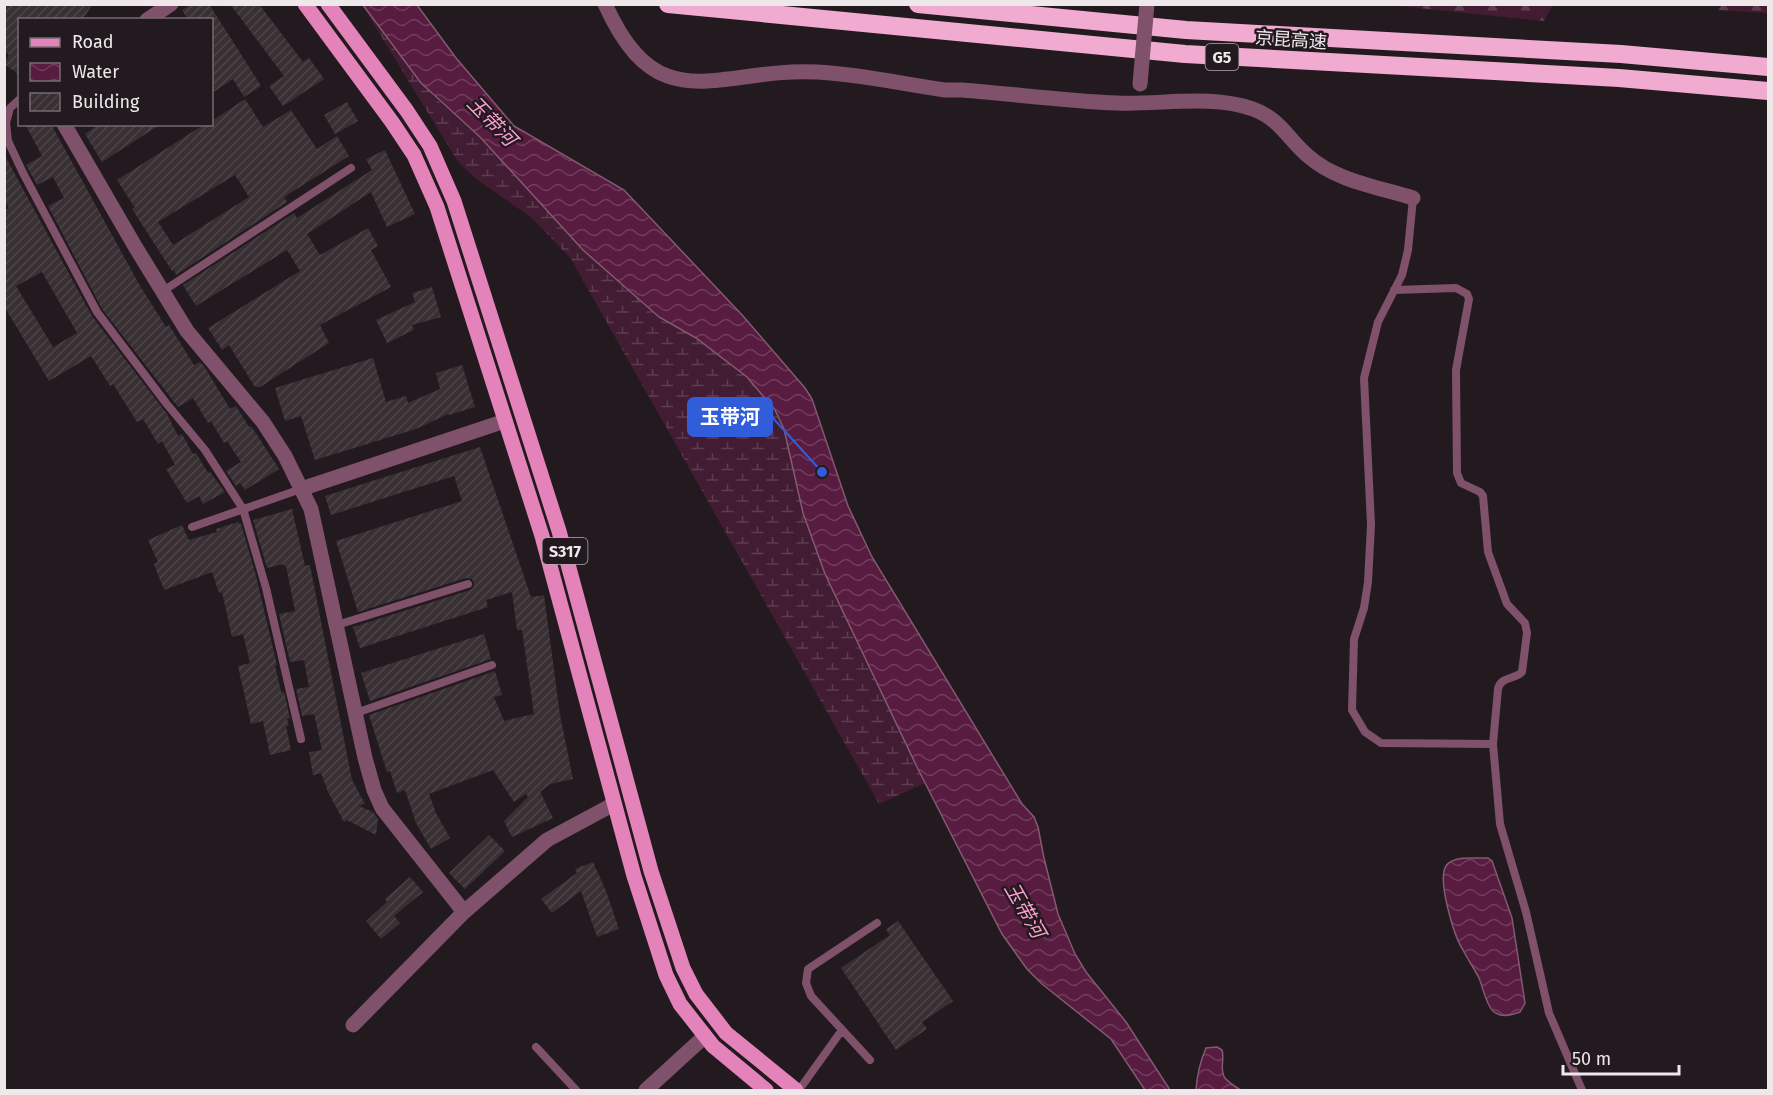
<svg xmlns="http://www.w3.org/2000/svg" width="1773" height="1095" font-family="'Fira Sans','Noto Sans SC',sans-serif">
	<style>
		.forest { fill: url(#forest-firs) }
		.wetland { fill: url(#wetland-marsh) }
		.water { fill: url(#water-waves); stroke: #855973; stroke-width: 1.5 }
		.building { fill: url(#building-hatch); fill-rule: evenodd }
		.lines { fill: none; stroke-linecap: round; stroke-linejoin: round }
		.service { stroke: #80516a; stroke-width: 8 }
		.minor { stroke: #80516a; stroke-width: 15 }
		.primary { stroke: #e483b9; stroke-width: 15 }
		.motorway { stroke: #f2abd0; stroke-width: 18 }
		.minor-bridge { stroke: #80516a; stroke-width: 15 }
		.labels { text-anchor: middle; stroke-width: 5; stroke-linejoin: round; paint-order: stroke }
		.shield { fill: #221a1e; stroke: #b1aaae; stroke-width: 1.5 }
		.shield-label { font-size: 16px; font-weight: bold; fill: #eee8eb }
		.street-label { font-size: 18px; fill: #eee8eb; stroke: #221a1e }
		.water-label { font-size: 20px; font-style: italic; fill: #fd9ed1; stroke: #221a1e }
		.leader { fill: none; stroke: #325dda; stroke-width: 2 }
		.callout-dot { fill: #325dda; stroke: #221a1e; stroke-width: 2 }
		.callout { fill: #325dda; stroke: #325dda; stroke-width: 2 }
		.callout-label { font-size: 20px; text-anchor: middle; font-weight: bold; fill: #fff }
	</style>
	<defs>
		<pattern id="forest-firs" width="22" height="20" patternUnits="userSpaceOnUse" patternTransform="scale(1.5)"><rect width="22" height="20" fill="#421c32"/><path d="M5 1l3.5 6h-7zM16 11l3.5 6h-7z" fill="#5e3d50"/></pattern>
		<pattern id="wetland-marsh" width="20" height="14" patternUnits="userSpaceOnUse" patternTransform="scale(1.5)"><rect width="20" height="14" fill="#421c32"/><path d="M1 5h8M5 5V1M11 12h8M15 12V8" fill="none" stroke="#5e3d50"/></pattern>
		<pattern id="water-waves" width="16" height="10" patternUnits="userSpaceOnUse" patternTransform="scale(1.5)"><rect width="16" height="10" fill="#581c40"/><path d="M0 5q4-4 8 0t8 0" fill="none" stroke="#703d5c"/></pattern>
		<pattern id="building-hatch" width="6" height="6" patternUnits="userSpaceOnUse" patternTransform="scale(1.5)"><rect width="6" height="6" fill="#393034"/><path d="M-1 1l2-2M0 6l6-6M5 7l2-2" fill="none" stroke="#4c4448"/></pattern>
	</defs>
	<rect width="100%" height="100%" fill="#221a1e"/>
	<path class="forest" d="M1723,4l45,1v8l-50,-3z
		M1389,5h164l-9,16z"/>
	<path class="wetland" d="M362,5l33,45 39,47 45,40 180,180 37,21 51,39 28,33 9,19 19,84 22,61 100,209 -46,21 -308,-545 -39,-41 -57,-40 -17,-16z"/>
	<path class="water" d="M363,5h54l39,53 58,68 110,64 119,126 62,72 7,11 36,107 24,51 150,247 12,13 4,10 6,31 14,56 17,40 11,18 40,50 44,68h-25l-34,-51 -69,-55 -15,-15 -25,-35 -85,-167 -92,-193 -22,-61 -19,-84 -9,-19 -28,-33 -51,-39 -37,-21 -76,-67 -103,-113 -59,-54z
		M1472,858h16l4,3 20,57 13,85 -5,9c-8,3 -18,6 -26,0 -8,-6 -11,-25 -15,-34 -5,-10 -11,-18 -16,-28 -9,-14 -26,-70 -17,-84 5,-8 18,-8 26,-8z
		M1217,1047l5,3c3,9 -3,20 3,28 4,5 11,9 16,12h-45c1,-15 4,-28 10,-42z"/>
	<path class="building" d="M4,4h89l-11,16h-62v55l-16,-11 5,-9 -5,-4z
		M191,4h18l52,82 -17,11 -11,-18 -21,14v-73h-24l-6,-10z
		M230,4h29l44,58 6,-4 15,21 -41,27 -14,-20 15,-10z
		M245,99l18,28 28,-17 26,39 20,-13 12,20 -65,41 3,5 -111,73 -2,-5 -2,1 -40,-62 3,-1 -18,-28 88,-56h7v-3zM235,175l14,22 -76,48 -15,-23z
		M347,102l11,19 -23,13 -11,-19z
		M25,124h26l88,160 27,43 3,-2 25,40 6,-3 4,4 26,43 6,-3 13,21 2,-1 28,43 -34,21 -5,-7 -4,3 -10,-15 15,-9 -14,-21 -3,2 -13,-22 -3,2 -15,-25 -15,9 -76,-98 -54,-103 16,-8 -11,-21 -16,8 -11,-20 16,-9z
		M99,124h62l-59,38 -17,-28z
		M385,150l30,64 -28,13 -16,-35 -64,42 13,21 48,-27 10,18 -7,4 20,37 -71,38 9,18 -69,44h-5l-26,-42 -7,5 -14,-22 92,-57 -13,-21 -91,56 -13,-21 111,-72 3,5 75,-48 -6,-11z
		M4,154l88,162 75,98 11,22 4,-2 11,20 3,-1 12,20 2,-1 15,20 -22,12 -4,-8 -12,7 -21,-34 9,-4 -13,-24 -4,3 -15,-25 -6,3 -24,-38 -3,2 -19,-30 -42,25 -45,-75v-95l5,-3 -5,-7zM42,272l35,61 -24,14 -37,-61z
		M432,287l9,30 -29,8 2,5 -27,13 -11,-23 39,-18 -3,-9z
		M373,358l13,44 20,-6 2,7 32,-14 -4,-16 26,-8 13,42 -26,8 -1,-1 -32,15 -101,31 -14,-44 -16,5 -10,-33z
		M480,447l51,150 13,-2 16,120 13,64 -23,5 -10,8 13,26 -41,19 -8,-16 24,-24 -2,-3 -12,8 -21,-32 -64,24 7,19 14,25 -19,11 -15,-26 -11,-33 -8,3 -7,-22 -3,1 -18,-57 126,-44 7,24 -8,2 10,24 30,-7 -12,-84h-5l-5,-38 -26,8 2,7 -128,41 -7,-21 117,-37 3,-2 1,-5 -2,-4 -6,-1 -108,34 -22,-71 126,-40 -8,-25 -123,39 -6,-19z
		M292,509l13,57 5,-1 42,215 13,24 -6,2 14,6 5,7 -2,16 -29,-15 -3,2 -16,-30 -7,-19 -8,2 -4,-23 13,-2 -8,-36 -12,2 -6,-27 13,-2 -5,-27 -14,2 -11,-48 16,-3 -9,-45h-2l-1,-2 -16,4 -14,-48z
		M238,522l3,2 14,48 22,93h-2l6,27h3l6,26 -3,1 2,7h-3l5,24 -21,5 -7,-34 -12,3 -13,-58 12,-3 -7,-29 -11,3 -10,-45 -3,1 -7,-21 -48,18 -10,-26 4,-2 -10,-22 34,-15 7,15 28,-8 -1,-3z
		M484,634l7,25 -121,42 -9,-28z
		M489,835l16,16 -40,38 -16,-16z
		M593,862l13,29 13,38 -22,8 -16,-46 -29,22 -11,-14 36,-26 -2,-4z
		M410,877l13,15 -29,24 6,7 -19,16 -15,-18 21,-19 -2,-3z
		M898,921l55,80 -31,21 5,7 -31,21 -55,-82 49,-33 -4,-6z"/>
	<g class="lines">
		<path class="service" d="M20,99l-10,9 -4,15 2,18 15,32 74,139 69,91 39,47 38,59 23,79 35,151
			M1413,198l-5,52 -6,25 -24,47 -14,56 7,147 -3,57 -4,26 -10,31 -2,71 13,22 16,11 112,1
			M1394,290l62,-2 11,6 2,5 -13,71 1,103 4,10 19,9 3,4 5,56 19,52 18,19 2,10 -5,39c-8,8 -21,4 -24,17l-5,55 7,80 26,88 23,101 33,77
			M163,291l188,-123
			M192,527l109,-38
			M337,625l131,-41
			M356,713l136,-48
			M536,1047l40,43
			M870,1060l-59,-64 -5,-13 2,-14 69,-46
			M799,1090l43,-60"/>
		<path class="minor" d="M605,4c54,120 114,63 212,68 42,2 86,12 128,18h17c52,4 104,11 155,13 44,2 94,-9 136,6 27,10 35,30 55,47 28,25 70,31 105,42
			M147,20l24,-16
			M64,124l72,124 51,83 76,91 22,34 26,53 54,249 9,32 8,18 82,104
			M301,489l204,-68
			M353,1025l111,-113 83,-72 67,-36
			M646,1090l59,-54"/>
		<path class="primary" d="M305,4l87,118 22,33 23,52 105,329 92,340 32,99 14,29 33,42 53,44
			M328,4l79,107 23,35 24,55 105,330 92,340 32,97 13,26 30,39 70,57"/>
		<path class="motorway" d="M668,4l517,50 434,24 149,13
			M918,4l268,26 435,24 147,13"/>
		<path class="minor-bridge" d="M1140,84l7,-80"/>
	</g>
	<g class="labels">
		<g class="shield">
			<rect x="1205.5" y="44" width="33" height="26" rx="4.5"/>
			<rect x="542.5" y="538" width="45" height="26" rx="4.5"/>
		</g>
		<g class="shield-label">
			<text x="1222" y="63">G5</text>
			<text x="565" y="557">S317</text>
		</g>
		<g class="street-label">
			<text transform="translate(1291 40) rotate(4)" y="6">京昆高速</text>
		</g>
		<g class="water-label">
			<text transform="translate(492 121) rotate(46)" y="7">玉带河</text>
			<text transform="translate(1025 910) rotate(60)" y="7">玉带河</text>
		</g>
	</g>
	<path class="leader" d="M822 472L772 417"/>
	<circle class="callout-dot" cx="822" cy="472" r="6"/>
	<rect class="callout" x="688" y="398" width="84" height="38" rx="6"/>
	<g class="callout-label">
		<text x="730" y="424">玉带河</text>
	</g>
	<rect width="1773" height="1095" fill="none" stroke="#eee8eb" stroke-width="12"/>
	<rect x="18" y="18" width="195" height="108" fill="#221a1e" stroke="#746c70" stroke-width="1.5"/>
	<rect x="30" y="38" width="30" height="9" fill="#e483b9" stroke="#746c70" stroke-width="1.5"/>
	<text x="72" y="48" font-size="18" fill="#eee8eb">Road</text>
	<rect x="30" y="63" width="30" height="18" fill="url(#water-waves)" stroke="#746c70" stroke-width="1.5"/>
	<text x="72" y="78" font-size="18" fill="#eee8eb">Water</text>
	<rect x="30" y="93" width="30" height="18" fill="url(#building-hatch)" stroke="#746c70" stroke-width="1.5"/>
	<text x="72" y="108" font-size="18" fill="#eee8eb">Building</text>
	<path d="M1563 1065v9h116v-9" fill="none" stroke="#eee8eb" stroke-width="3"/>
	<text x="1572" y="1065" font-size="18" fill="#eee8eb" stroke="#221a1e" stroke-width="4.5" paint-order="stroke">50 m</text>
</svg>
